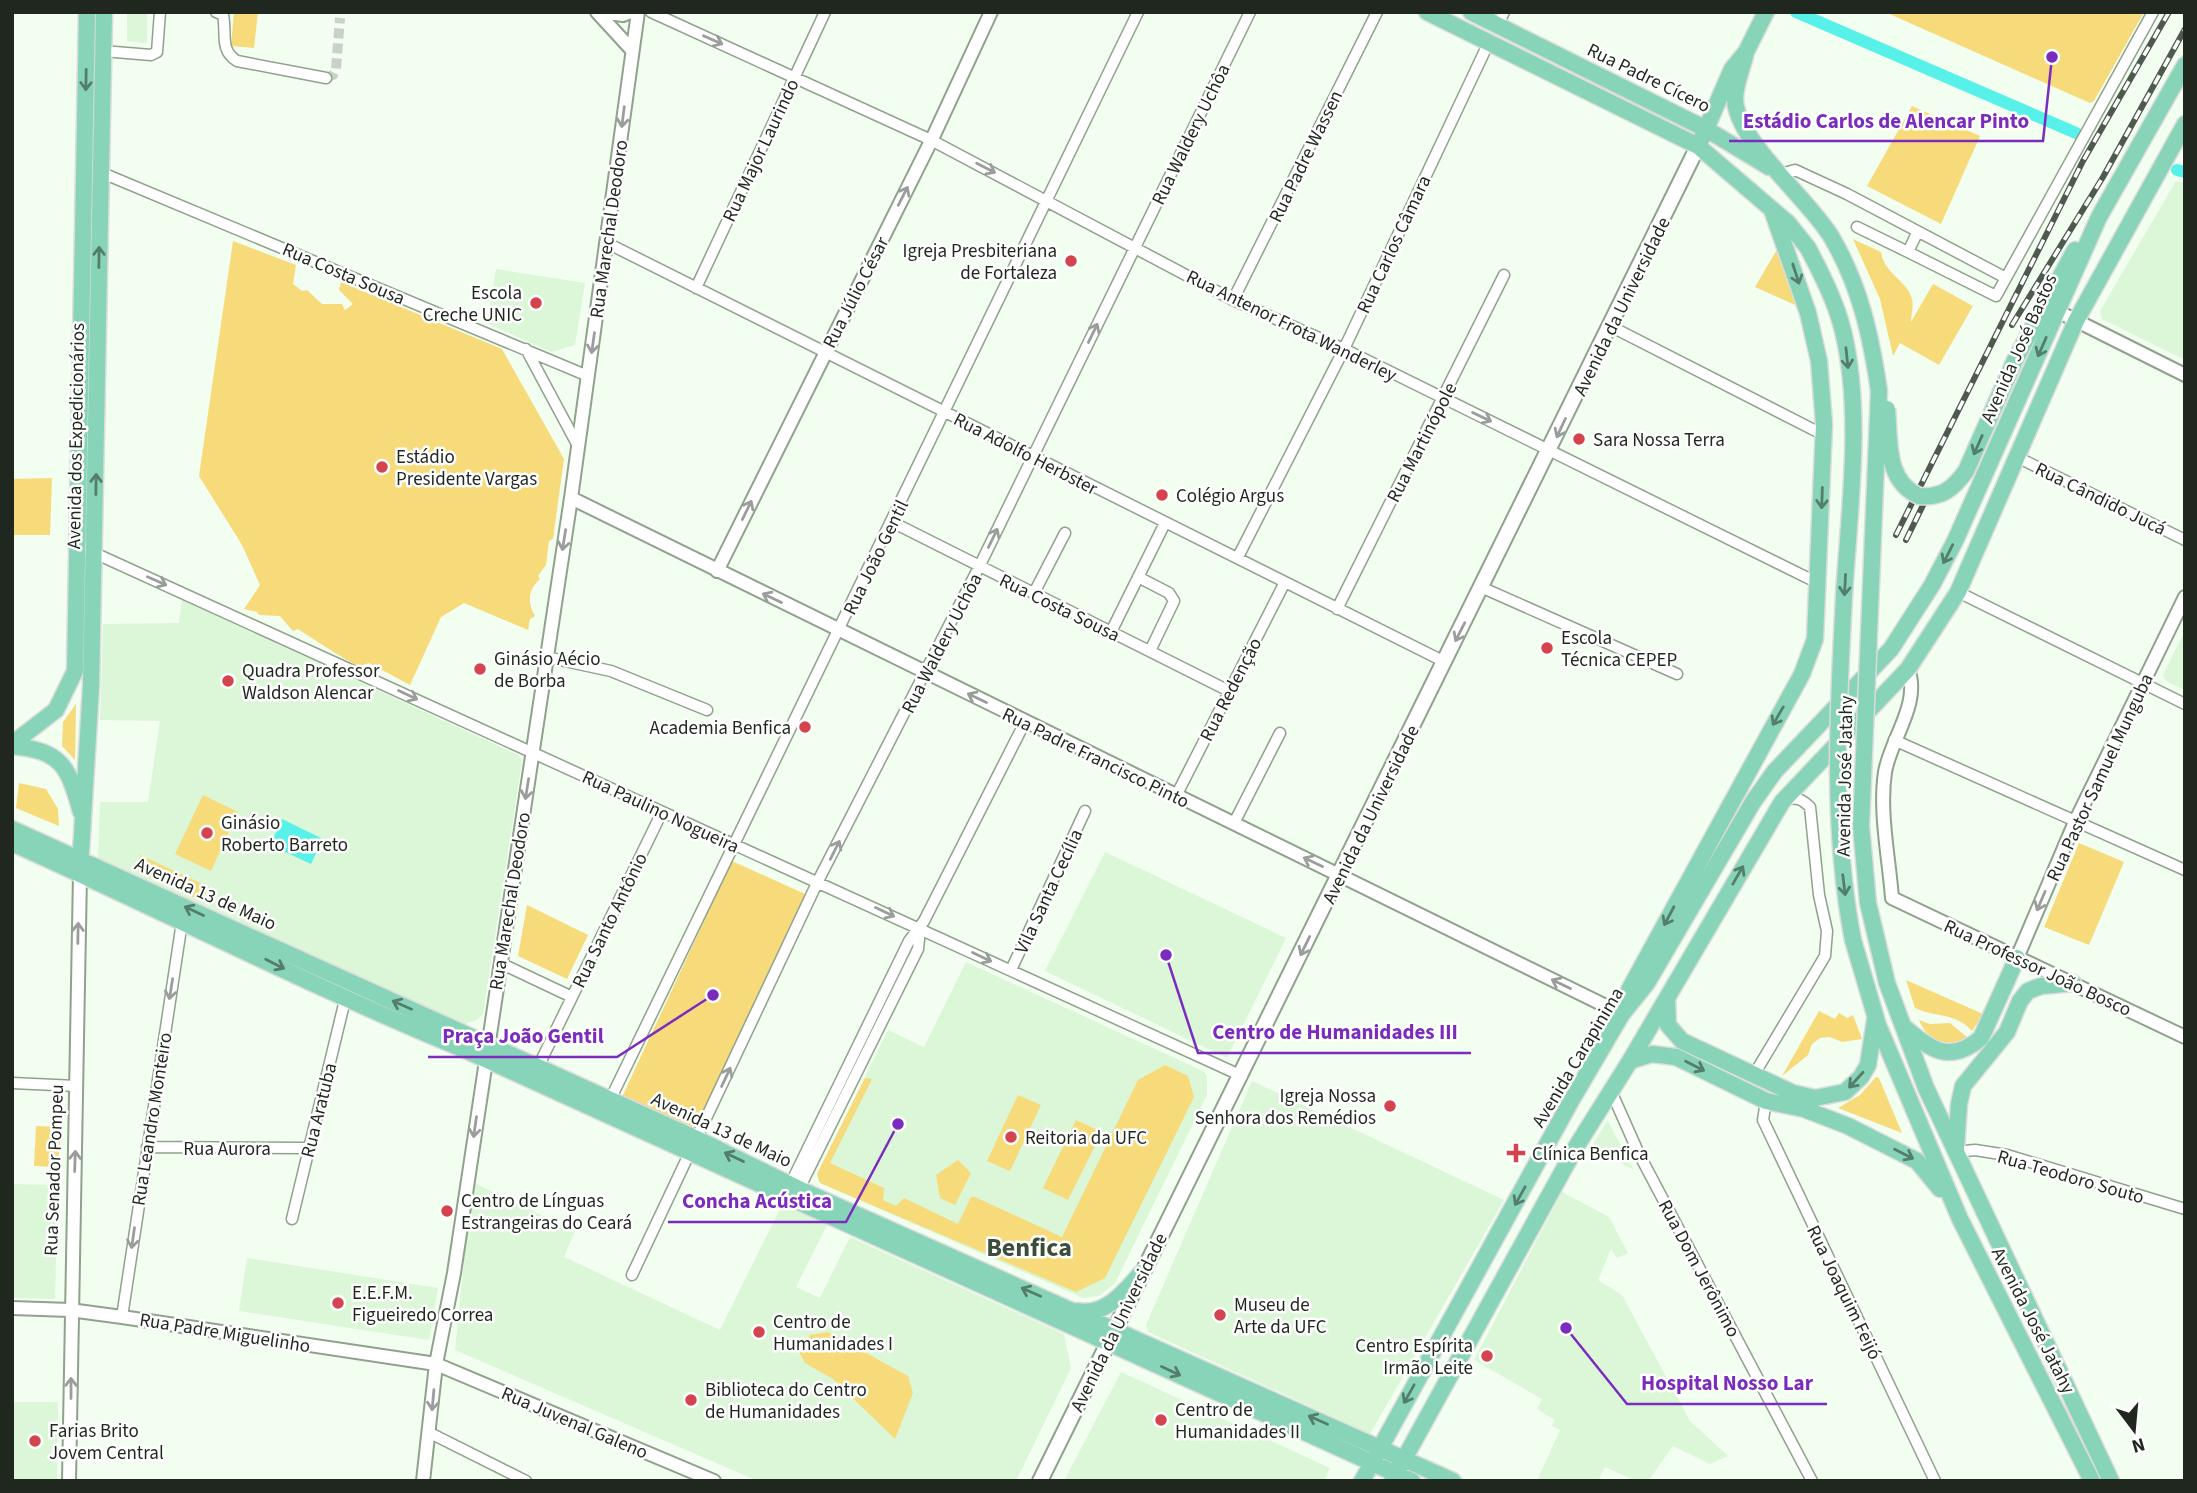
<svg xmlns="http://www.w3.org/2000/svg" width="2197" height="1493" font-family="'Source Sans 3',sans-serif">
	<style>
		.built { fill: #dcf6d8 }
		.green { fill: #f7da7a }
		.water { fill: #58f1e9 }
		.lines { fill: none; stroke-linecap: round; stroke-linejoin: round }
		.canal { stroke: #58f1e9; stroke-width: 12 }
		.minor-tunnel { stroke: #c8d3c6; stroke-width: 10; stroke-dasharray: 10 5; stroke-linecap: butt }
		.minor-casing { stroke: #8fa28c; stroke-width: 13 }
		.tertiary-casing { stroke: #8fa28c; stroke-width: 16 }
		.secondary-casing { stroke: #8fa28c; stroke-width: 18 }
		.primary-casing { stroke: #dbdcdb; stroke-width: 19 }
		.minor { stroke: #fff; stroke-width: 10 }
		.tertiary { stroke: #fff; stroke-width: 12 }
		.secondary { stroke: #fff; stroke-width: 14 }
		.primary { stroke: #88d4b9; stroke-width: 16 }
		.rail-casing { stroke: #50594f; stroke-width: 6 }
		.rail { stroke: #fff; stroke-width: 3.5; stroke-dasharray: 10; stroke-linecap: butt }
		.primary-bridge-casing { stroke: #dbdcdb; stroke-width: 19; stroke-linecap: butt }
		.primary-bridge { stroke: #88d4b9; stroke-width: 16 }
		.oneway { stroke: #9a9e9a }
		.oneway2 { stroke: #547e6c }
		.poi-dot { fill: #d4444f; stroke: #fff; stroke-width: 2.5 }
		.labels { text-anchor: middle; stroke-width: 5; stroke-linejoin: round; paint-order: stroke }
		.street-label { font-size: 19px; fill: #1f271e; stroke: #fff }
		.poi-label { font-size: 19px; fill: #1f271e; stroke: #fff; text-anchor: start }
		.district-label { font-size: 26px; font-weight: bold; fill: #3c4d39; stroke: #fff }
		.leader { fill: none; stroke: #7b2cbf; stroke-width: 2.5 }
		.callout-dot { fill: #7b2cbf; stroke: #fff; stroke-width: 2.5 }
		.callout-label { font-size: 21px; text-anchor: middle; font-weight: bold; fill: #7b2cbf; stroke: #fff; stroke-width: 5; stroke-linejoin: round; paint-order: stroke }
	</style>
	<rect width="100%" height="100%" fill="#f2fef0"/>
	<path class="built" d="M127,12h20v31l-20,-2z
		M2176,181l9,2v177l-83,-41 -2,-8z
		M496,269l89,14 -10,62 -24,7 -64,-29z
		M182,600l336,155 4,6 -39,253 -6,6 -13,4 -366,-166 2,-56h48l12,-81 -60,-1 3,-96 76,-1z
		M2185,631v59l-19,-9 -3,-6z
		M1105,852l181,86 -59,120 -182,-87z
		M966,962l237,109 4,5v19l-92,188 -16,13 -16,2 -263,-115 -2,-4 -1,-5 71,-144 36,17z
		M1252,1081l252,119 -134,234 -222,-102 -2,-7z
		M1608,1120v1l26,49 -43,-23z
		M472,1182l103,49 -11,26 156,73 63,-127 44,22 -31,62 24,11 30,-61 214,97 7,34 -55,113h-258l-303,-131z
		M12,1184l46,1 -3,114 -43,-1z
		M1562,1192l47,25 19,36 -11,5 -6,-9 -13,31 24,15 68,126 38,35 -18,8 -37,-18 -25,35h-12l-31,-14 -7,14h-61l23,-51 -8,-4 3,-6 -18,-11 5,-10 -68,-39z
		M247,1258l191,30 -9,52 -190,-29z
		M1121,1372l209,96 -6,13h-260z
		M12,1402h46l-1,79h-45z"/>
	<path class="green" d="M234,12h24l-4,36 -23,-2z
		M1885,12h259l-50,89 -4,2z
		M1912,106l68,30 -39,88 -74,-38z
		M1853,239l28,13c3,22 26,28 31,47 2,7 -1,15 -1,23l22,-38 40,22 -34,59 -39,-22 -7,13 -13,-57z
		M233,241l63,24 -3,19 9,7 5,-1 15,14h20l3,6 8,-6 -14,-14 2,-8 161,67 62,110 -11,80 -4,2 -3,24 -8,11 2,3c-12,11 -13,23 -5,37l-5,3 -2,11 -64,-27 -23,14 -31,68 -41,-22c-2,1 -10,3 -12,2 -4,0 -53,-32 -59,-36l-5,2 -13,-15 -21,-1 -2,-3 -13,-3 16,-24 -18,-40 -43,-69z
		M1779,246l25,63 -49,-22z
		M52,478l-2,57h-38v-56z
		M76,704l-1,56 -13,-14 1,-24z
		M19,783l27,6 12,20 1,17 -43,-18z
		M203,795l35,17 -27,59 -36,-17z
		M2079,843l45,19 -35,83 -45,-18z
		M140,855l69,32 -7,14 -64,-29z
		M732,861l73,33 -111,236 -72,-33z
		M527,905l61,30 -21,44 -49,-23z
		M1906,980l77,34 -11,17c-17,-19 -36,-13 -57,-23z
		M1819,1011l16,8 4,-6 8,5 6,-3 9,24 -20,3 -12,-5 -10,1 -8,6 -4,11 -26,21z
		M1919,1020l11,4 20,-1 17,14c-19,12 -40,4 -48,-17z
		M1165,1065l23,11 6,21 -89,181 -29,14 -256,-109 -3,-9 48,-96 7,1 -42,84 54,25 -1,12 13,6 8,-8 54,26 13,-27h4l87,40 76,-157z
		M1876,1077l3,1 23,55 -64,-25 22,-13z
		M1018,1095l23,10 -31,66 -23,-10z
		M1076,1120l26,12 -34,68 -25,-12z
		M36,1126l25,1 -3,40 -24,-1z
		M958,1160l13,13 -16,32 -15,-7 -4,-23z
		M828,1332l80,44 5,17 -18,46 -62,-60 -28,-16 -6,-11 11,-17z"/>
	<path class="water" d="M282,819l41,20 -12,25 -41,-19z"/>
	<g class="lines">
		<path class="canal" d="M1796,12l280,121
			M2177,170l8,2"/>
		<path class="minor-tunnel" d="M326,78l7,-3 3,-6 4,-51"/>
		<defs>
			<path id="minor" d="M216,12l7,3c4,18 -4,35 14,46l89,17
				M651,12l280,128 302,160 111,49 476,235
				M1498,25l6,-13
				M103,51l48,4 6,-3 3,-40
				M100,172l488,204
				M1780,174l15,-4 52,24 159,84
				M1857,227l51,25
				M1917,233l-9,19 88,44 157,-284
				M607,243l838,419
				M696,288l129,-276
				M1233,300l144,-288
				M1610,326l206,105
				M526,349l52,97
				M2017,457l168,83
				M892,522l337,169
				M79,546l1163,530
				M1238,557l106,-208 145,-307
				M1138,577l31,16 5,8 -24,50
				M1483,588l194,86
				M1958,592l227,112
				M1034,593l31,-60
				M1337,609l167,-334
				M1111,632l54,-109
				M546,657l65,14 96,39
				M1894,740l291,130
				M1176,796l109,-214
				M1234,823l46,-90
				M500,963l72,34
				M1011,970l74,-159
				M538,1067l124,-255
				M1755,1073l70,-117 2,-25 -8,-36 -9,-88c-7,-7 -14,-11 -24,-7
				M12,1083l65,3
				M1611,1091l28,63 173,327
				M610,1100l528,-1088
				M1766,1101l-3,19 172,361
				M147,1147l161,1
				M1956,1152l19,-2 32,5 178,54
				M790,1185l119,-244 15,-20 101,-199
				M799,1189l119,-240 2,-20
				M292,1219l53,-219
				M632,1275l186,-394 161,-314 271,-555
				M122,1317l60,-395
				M430,1433l96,48"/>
			<path id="tertiary" d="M597,12l34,37
				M601,12l22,3 8,-3
				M2051,308l134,67
				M571,498l1051,516
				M717,571l216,-434 58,-125
				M1908,669c13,35 -17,69 -23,103 -6,40 4,86 7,126l293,139
				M2017,958l58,-136 110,-225
				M12,1308l58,2 52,7 314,47 278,117
				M69,1481l11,-607
				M423,1481l13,-117 18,-91 117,-775 67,-486"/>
			<path id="secondary" d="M1040,1481l658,-1335"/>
			<path id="primary" d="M1427,12l271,134 90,77 20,25
				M1471,12l235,117 63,38
				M1746,52c-3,15 -11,32 -11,47 1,42 75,101 97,139 28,48 39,98 47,153
				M1702,138l30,-69 14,-17 20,-40
				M2015,360l60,-110
				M12,744l44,-34 19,-39 12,-659
				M12,746c51,5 56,21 69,66
				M12,829l685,310 102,50 654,292
				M12,843c151,68 298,143 451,206l949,432
				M80,868l11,-182 13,-674
				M1853,940l25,85 82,194 132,262
				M1887,983l39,105 185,393
				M1667,998l1,27 14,16 111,52 22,5 30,-6 16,-15 7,-12 7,-45
				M1630,1003l-1,-13 173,-316 13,-35 9,-215 -5,-63 -11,-48 -36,-103
				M1903,1026c27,23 46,39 78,12l36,-80
				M1630,1061l22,-7 24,3 90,44 38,8 44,17 69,35 23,28
				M1956,1149l3,-45 4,-18 44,-54 13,-31 8,-10 13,-5 32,-3
				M1078,1311c27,6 47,-20 63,-38
				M1362,1481l209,-380 51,-87 25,-31 106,-181 22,-31 116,-122 41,-64 23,-44 144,-324 86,-152
				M1392,1481l184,-334 54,-86 152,-259 126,-133 50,-77 118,-271 109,-197"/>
		</defs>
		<use href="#minor" class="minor-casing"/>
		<use href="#tertiary" class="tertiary-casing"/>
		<use href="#secondary" class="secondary-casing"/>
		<use href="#primary" class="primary-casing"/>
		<use href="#minor" class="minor"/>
		<use href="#tertiary" class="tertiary"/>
		<use href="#secondary" class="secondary"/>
		<use href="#primary" class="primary"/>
		<defs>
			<path id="rail" d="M2012,325l91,-148 82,-148
				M1896,535l187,-374 86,-149
				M1906,540l22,-45"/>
		</defs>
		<use href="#rail" class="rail-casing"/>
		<use href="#rail" class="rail"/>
		<defs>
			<path id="primary-bridge" d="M1808,248c14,27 28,54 35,83 20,82 6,181 1,265 -6,114 -13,232 9,344
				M1879,391l-18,435 7,77 19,80
				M1887,409c3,32 -2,72 32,87 23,2 34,-7 47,-25l49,-111"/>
		</defs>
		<use href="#primary-bridge" class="primary-bridge-casing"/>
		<use href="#primary-bridge" class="primary-bridge"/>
	</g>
	<defs><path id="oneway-shaft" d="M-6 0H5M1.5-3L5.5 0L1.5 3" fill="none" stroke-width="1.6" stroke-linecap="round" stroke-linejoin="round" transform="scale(1.75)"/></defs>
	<g class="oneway">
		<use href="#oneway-shaft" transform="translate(713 40) rotate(24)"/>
		<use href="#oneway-shaft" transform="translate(623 117) rotate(97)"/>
		<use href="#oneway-shaft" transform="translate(986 168) rotate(27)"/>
		<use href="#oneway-shaft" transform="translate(903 196) rotate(-63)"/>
		<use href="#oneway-shaft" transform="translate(1093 333) rotate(-64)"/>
		<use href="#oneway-shaft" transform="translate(593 343) rotate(98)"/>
		<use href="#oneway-shaft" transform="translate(1482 417) rotate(26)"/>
		<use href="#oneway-shaft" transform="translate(1561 428) rotate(115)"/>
		<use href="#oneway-shaft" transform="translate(747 510) rotate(-64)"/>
		<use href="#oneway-shaft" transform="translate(993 538) rotate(-64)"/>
		<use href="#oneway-shaft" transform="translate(564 540) rotate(99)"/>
		<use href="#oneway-shaft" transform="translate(157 581) rotate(24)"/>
		<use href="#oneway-shaft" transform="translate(772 598) rotate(-154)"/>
		<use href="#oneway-shaft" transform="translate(1460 632) rotate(117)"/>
		<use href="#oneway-shaft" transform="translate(408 695) rotate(25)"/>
		<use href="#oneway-shaft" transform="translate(977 698) rotate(-154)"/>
		<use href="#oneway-shaft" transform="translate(527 789) rotate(99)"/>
		<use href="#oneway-shaft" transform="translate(835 850) rotate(-63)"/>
		<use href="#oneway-shaft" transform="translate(1313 862) rotate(-154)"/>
		<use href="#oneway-shaft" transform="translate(2041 901) rotate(113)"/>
		<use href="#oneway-shaft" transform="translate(885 912) rotate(25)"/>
		<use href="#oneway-shaft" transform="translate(78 933) rotate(-89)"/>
		<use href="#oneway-shaft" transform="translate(1305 946) rotate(116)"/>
		<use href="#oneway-shaft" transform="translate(982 957) rotate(25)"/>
		<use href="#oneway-shaft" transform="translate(1561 984) rotate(-154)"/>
		<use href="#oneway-shaft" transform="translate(171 989) rotate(99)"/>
		<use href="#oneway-shaft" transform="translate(726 1077) rotate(-65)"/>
		<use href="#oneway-shaft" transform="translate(475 1127) rotate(98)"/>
		<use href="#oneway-shaft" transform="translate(75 1161) rotate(-88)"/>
		<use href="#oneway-shaft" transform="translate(133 1238) rotate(98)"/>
		<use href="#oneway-shaft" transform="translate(71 1388) rotate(-90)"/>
		<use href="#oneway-shaft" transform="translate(433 1400) rotate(95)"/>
	</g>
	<g class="oneway2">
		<use href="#oneway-shaft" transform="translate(86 80) rotate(91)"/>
		<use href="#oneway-shaft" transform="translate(99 257) rotate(-89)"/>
		<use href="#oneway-shaft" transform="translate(1796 274) rotate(72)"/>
		<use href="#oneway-shaft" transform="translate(2042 347) rotate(114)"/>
		<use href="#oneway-shaft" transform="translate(1847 358) rotate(84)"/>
		<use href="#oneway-shaft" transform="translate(1978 445) rotate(114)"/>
		<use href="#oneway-shaft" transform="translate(96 484) rotate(-89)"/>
		<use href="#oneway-shaft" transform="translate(1822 498) rotate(92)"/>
		<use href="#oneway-shaft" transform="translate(1948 554) rotate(117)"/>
		<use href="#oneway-shaft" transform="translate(1845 585) rotate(93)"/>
		<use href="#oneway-shaft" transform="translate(1778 716) rotate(120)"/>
		<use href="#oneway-shaft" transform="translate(1738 875) rotate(-60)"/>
		<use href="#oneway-shaft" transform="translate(1844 885) rotate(83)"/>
		<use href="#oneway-shaft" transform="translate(194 911) rotate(-155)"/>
		<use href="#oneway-shaft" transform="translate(1669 916) rotate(118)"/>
		<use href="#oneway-shaft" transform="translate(275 964) rotate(27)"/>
		<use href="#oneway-shaft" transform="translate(402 1005) rotate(-156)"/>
		<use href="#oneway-shaft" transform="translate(1695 1066) rotate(27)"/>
		<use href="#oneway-shaft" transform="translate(1856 1080) rotate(132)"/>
		<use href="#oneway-shaft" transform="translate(1904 1154) rotate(27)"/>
		<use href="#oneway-shaft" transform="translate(734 1157) rotate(-154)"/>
		<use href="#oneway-shaft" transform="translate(1520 1196) rotate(119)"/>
		<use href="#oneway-shaft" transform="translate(1031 1292) rotate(-156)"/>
		<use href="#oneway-shaft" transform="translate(1171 1371) rotate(25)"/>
		<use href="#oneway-shaft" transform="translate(1409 1394) rotate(119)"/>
		<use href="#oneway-shaft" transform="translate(1318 1420) rotate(-156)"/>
	</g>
	<g class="poi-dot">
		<circle cx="1071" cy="261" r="7"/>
		<circle cx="536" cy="303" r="7"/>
		<circle cx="1579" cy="439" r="7"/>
		<circle cx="382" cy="467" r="7"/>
		<circle cx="1162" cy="495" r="7"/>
		<circle cx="1547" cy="648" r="7"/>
		<circle cx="480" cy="669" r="7"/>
		<circle cx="228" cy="681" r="7"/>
		<circle cx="805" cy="727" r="7"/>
		<circle cx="207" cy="833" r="7"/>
		<circle cx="1390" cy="1106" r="7"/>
		<circle cx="1011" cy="1137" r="7"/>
		<path d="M1512.5 1142.5h7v7h7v7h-7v7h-7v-7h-7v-7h7z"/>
		<circle cx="447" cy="1211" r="7"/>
		<circle cx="338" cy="1303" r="7"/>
		<circle cx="1220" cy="1315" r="7"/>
		<circle cx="759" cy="1332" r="7"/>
		<circle cx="1487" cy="1356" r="7"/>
		<circle cx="691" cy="1400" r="7"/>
		<circle cx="1161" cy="1420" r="7"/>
		<circle cx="35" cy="1441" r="7"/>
	</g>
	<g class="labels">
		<g class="street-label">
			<text transform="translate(1649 77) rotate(26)" y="7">Rua Padre Cícero</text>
			<text transform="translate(1190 134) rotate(-64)" y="7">Rua Waldery Uchôa</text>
			<text transform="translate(760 150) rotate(-65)" y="7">Rua Major Laurindo</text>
			<text transform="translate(1305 156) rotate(-64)" y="7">Rua Padre Wassen</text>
			<text transform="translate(608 229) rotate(-82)" y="7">Rua Marechal Deodoro</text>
			<text transform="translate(1393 244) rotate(-65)" y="7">Rua Carlos Câmara</text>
			<text transform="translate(344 273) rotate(23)" y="7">Rua Costa Sousa</text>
			<text transform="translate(855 292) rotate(-63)" y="7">Rua Júlio César</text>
			<text transform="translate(1621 306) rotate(-64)" y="7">Avenida da Universidade</text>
			<text transform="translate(1292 325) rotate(26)" y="7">Rua Antenor Frota Wanderley</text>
			<text transform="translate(2018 348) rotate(-66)" y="7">Avenida José Bastos</text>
			<text transform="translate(75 436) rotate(-89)" y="7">Avenida dos Expedicionários</text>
			<text transform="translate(1421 442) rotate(-63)" y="7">Rua Martinópole</text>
			<text transform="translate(1026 453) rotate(27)" y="7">Rua Adolfo Herbster</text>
			<text transform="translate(2101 498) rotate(26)" y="7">Rua Cândido Jucá</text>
			<text transform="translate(875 557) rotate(-64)" y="7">Rua João Gentil</text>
			<text transform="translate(1060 607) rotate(26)" y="7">Rua Costa Sousa</text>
			<text transform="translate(941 643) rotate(-63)" y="7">Rua Waldery Uchôa</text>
			<text transform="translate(1230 689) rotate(-63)" y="7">Rua Redenção</text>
			<text transform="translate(1096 757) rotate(26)" y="7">Rua Padre Francisco Pinto</text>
			<text transform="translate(1844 776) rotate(-89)" y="7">Avenida José Jatahy</text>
			<text transform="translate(2099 777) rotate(-65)" y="7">Rua Pastor Samuel Munguba</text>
			<text transform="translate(661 811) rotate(25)" y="7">Rua Paulino Nogueira</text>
			<text transform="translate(1370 814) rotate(-64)" y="7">Avenida da Universidade</text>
			<text transform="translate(1048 891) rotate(-65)" y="7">Vila Santa Cecília</text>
			<text transform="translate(206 893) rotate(24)" y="7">Avenida 13 de Maio</text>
			<text transform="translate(509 901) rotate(-81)" y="7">Rua Marechal Deodoro</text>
			<text transform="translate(609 920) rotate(-64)" y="7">Rua Santo Antônio</text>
			<text transform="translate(2038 967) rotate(25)" y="7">Rua Professor João Bosco</text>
			<text transform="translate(1577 1057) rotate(-59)" y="7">Avenida Carapinima</text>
			<text transform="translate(318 1110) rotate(-76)" y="7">Rua Aratuba</text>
			<text transform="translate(151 1119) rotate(-81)" y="7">Rua Leandro Monteiro</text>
			<text transform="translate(722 1129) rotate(25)" y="7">Avenida 13 de Maio</text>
			<text x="227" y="1155">Rua Aurora</text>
			<text transform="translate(53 1170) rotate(-88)" y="7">Rua Senador Pompeu</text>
			<text transform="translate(2071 1176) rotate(16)" y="7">Rua Teodoro Souto</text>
			<text transform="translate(1700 1268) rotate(62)" y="7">Rua Dom Jerônimo</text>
			<text transform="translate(1845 1292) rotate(64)" y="7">Rua Joaquim Feijó</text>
			<text transform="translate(2034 1320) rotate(63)" y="7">Avenida José Jatahy</text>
			<text transform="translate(1118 1322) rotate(-64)" y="7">Avenida da Universidade</text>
			<text transform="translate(225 1332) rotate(9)" y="7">Rua Padre Miguelinho</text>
			<text transform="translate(575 1422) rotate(23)" y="7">Rua Juvenal Galeno</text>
		</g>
		<g class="poi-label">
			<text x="1057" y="257" text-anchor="end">Igreja Presbiteriana<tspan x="1057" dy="22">de Fortaleza</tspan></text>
			<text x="522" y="299" text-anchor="end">Escola<tspan x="522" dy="22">Creche UNIC</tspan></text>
			<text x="1593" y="446">Sara Nossa Terra</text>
			<text x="396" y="463">Estádio<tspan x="396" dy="22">Presidente Vargas</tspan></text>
			<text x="1176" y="502">Colégio Argus</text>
			<text x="1561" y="644">Escola<tspan x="1561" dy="22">Técnica CEPEP</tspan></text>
			<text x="494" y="665">Ginásio Aécio<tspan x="494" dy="22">de Borba</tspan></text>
			<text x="242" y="677">Quadra Professor<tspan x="242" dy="22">Waldson Alencar</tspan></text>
			<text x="791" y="734" text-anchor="end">Academia Benfica</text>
			<text x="221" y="829">Ginásio<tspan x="221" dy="22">Roberto Barreto</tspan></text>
			<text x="1376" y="1102" text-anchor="end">Igreja Nossa<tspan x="1376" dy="22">Senhora dos Remédios</tspan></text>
			<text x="1025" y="1144">Reitoria da UFC</text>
			<text x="1532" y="1160">Clínica Benfica</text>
			<text x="461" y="1207">Centro de Línguas<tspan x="461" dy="22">Estrangeiras do Ceará</tspan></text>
			<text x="352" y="1299">E.E.F.M.<tspan x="352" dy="22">Figueiredo Correa</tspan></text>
			<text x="1234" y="1311">Museu de<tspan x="1234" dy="22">Arte da UFC</tspan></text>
			<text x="773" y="1328">Centro de<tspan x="773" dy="22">Humanidades I</tspan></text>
			<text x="1473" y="1352" text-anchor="end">Centro Espírita<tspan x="1473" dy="22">Irmão Leite</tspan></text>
			<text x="705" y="1396">Biblioteca do Centro<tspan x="705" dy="22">de Humanidades</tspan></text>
			<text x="1175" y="1416">Centro de<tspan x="1175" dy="22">Humanidades II</tspan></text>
			<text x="49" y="1437">Farias Brito<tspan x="49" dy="22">Jovem Central</tspan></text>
		</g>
		<g class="district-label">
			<text x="1029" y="1256">Benfica</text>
		</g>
	</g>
	<path class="leader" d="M2052 57L2043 141H1729M1166 955L1198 1053H1471M713 995L617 1057H428M898 1124L846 1222H668M1566 1328L1627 1404H1827"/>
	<g class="callout-dot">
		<circle cx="2052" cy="57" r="7"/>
		<circle cx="1166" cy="955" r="7"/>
		<circle cx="713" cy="995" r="7"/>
		<circle cx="898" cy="1124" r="7"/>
		<circle cx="1566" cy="1328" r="7"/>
	</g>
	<g class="callout-label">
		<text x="1886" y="128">Estádio Carlos de Alencar Pinto</text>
		<text x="1335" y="1039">Centro de Humanidades III</text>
		<text x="523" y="1043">Praça João Gentil</text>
		<text x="757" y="1208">Concha Acústica</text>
		<text x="1727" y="1390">Hospital Nosso Lar</text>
	</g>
	<rect width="2197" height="1493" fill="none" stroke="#1f271e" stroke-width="28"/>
	<g transform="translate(2134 1430) rotate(164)" stroke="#ffffff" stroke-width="5" paint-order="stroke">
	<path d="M0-5L12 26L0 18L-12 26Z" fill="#1f271e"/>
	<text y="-10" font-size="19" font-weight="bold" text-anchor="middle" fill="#1f271e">N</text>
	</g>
</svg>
